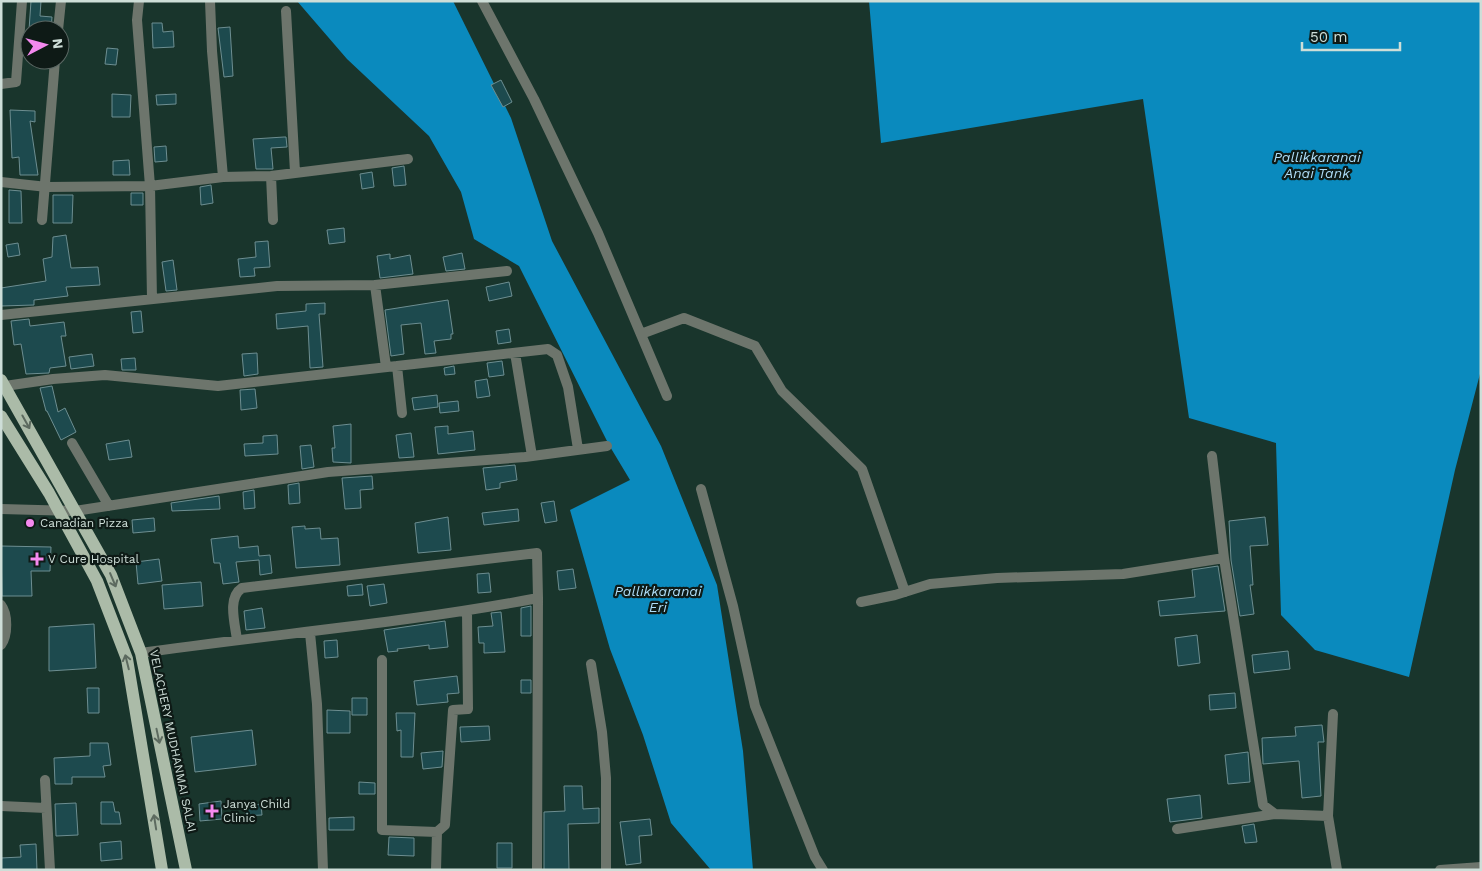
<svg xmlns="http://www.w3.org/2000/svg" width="1482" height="871" font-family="'Work Sans',sans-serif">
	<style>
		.water { fill: #0a8abe }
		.building { fill: #1d4a4e; stroke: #6d8e91 }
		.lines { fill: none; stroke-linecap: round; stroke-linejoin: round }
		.street { stroke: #6d756c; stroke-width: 10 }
		.primary { stroke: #abbba8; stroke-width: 12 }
		.oneway { stroke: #5c6a5f }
		.poi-dot { fill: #f489ef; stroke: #0e1a16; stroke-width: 2 }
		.labels { text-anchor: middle; stroke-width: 4.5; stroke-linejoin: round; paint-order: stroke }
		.poi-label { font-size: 12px; fill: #ceded8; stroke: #0e1a16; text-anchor: start }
		.street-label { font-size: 12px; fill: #ceded8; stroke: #0e1a16 }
		.water-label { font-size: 14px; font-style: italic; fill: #aedcf7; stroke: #0e1a16 }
	</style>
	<rect width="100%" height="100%" fill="#19352c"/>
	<path class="water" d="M297,1h156l58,117 41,123 109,205 56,139 26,166 10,119h-42l-40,-47 -28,-88 -33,-86 -40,-139 60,-30 -21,-35 -90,-179 -45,-27 -13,-47 -32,-56 -82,-77z
		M869,1h612v369l-26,100 -46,207 -94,-27 -34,-35 -5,-172 -87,-25 -46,-319 -262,44z"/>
	<path class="building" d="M31,1h10l-1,15 12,1 -1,13h-22z
		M152,23h10l1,9 10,-1 1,16 -21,1z
		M230,27l3,49 -9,1 -6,-49z
		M107,48l11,1 -2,16 -11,-1z
		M501,80l11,22 -9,5 -12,-22z
		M112,94l19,1 -1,22h-18z
		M176,94v10l-19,1 -1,-10z
		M10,110l25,1v11l-5,-1 8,54h-18l-1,-18 -7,1z
		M284,137h2l1,10 -16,1 2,21h-17l-3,-30z
		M166,146l1,15 -12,1 -1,-15z
		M129,160l1,15h-17v-14z
		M404,166l2,19 -12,1 -2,-18z
		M372,172l2,15 -12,2 -2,-15z
		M211,185l2,18 -12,2 -1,-18z
		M9,190l12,1 1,32h-13z
		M131,193h12v12h-12z
		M53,195h20l-1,28h-19z
		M344,228l1,14 -16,2 -2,-14z
		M66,235l5,33 27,-1 2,18 -34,2 2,9 -34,4v5l-33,1v-18l45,-7 -3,-22 9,-2 1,-20z
		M268,241l2,26 -16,1 1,8 -15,1 -2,-18 18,-2 -1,-15z
		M18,243l2,12 -12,2 -2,-12z
		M462,253l3,16 -19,2 -3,-14z
		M390,254v5l20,-4 3,19 -33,4 -3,-22z
		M173,260l4,30 -11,1 -4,-29z
		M509,282l3,14 -23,5 -3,-14z
		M448,300l5,34h-2v5l-17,2 2,12 -11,1 -4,-31 -20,2 3,29 -13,2 -6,-46z
		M325,303v11h-6l4,53 -13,1 -2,-42 -31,3 -1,-15 30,-3v-7z
		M141,311l2,21 -10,1 -2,-21z
		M29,319l1,7 34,-4 2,14h-5l5,30 -16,2 -1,5 -23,1 -5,-30 -7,1 -3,-24z
		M509,329l2,13 -13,2 -2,-13z
		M257,353l1,21 -14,2 -2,-22z
		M92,354l2,12 -23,3 -2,-12z
		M135,358l1,12h-14l-1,-11z
		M502,361l2,14 -15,2 -2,-14z
		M454,366l1,8 -10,1 -1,-7z
		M487,379l3,17 -13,2 -2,-17z
		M52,386l6,26 7,-4 11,24 -15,8 -14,-29h-1l-6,-23z
		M255,389l2,19 -16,2 -1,-20z
		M437,395l1,12 -24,3 -2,-12z
		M458,401l1,10 -19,2 -1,-10z
		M351,424v39l-18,-1 -1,-14h3l-2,-22z
		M448,426v8l25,-3 2,19 -37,4 -3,-27z
		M411,433l3,24 -15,1 -3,-23z
		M277,435l1,19 -33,2 -1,-12 19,-1v-7z
		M129,440l3,17 -23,3 -3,-16z
		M311,445l3,22 -12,2 -2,-23z
		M515,465l2,15 -17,3v5l-14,2 -3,-22z
		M372,476l1,13 -13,1 1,18 -16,1 -3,-31z
		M299,483l1,20 -11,1 -1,-19z
		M254,490l1,18 -11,1 -1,-17z
		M219,496l1,13 -48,2 -1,-8z
		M554,501l3,20 -12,2 -4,-20z
		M518,509l1,12 -35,4 -2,-12z
		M448,517l3,33 -33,3 -3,-30z
		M1265,517l3,28 -18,1 3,39h-3l4,29 -14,2 -9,-56 -2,-39z
		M154,518l1,13 -22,2 -1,-13z
		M305,526v3l15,-1 1,11 17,-1 2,27 -44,3 -4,-41z
		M238,536l1,12 19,-2 1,10 11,-1 2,18 -12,2 -1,-15 -23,2 3,20 -16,2 -3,-21h-6l-3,-24z
		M1,546l50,1 -1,24h-19l1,25h-30z
		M159,559l3,22 -24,3 -2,-22z
		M1218,566l7,45 -65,5 -2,-15 37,-4 -3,-27z
		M573,569l3,19 -17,2 -2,-19z
		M489,573l2,19 -13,1 -1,-19z
		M201,582l2,24 -39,3 -2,-24z
		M362,584l1,11 -15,1 -1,-10z
		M384,584l3,19 -17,3 -3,-20z
		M531,606v30h-10v-28z
		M262,608l3,20 -19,2 -2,-19z
		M501,612l4,40 -21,1v-10h-5l-1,-16 15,-1 -2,-13z
		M445,621l3,26 -19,2v-4l-32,4 1,2 -10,1 -4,-22z
		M94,624l2,44 -47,3v-44z
		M1197,635l3,28 -22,3 -3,-28z
		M337,640l1,17 -13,1 -1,-17z
		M1288,651l2,18 -36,4 -2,-18z
		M457,676l2,17 -12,1 1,8 -31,3 -3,-24z
		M521,680h10v13h-10z
		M87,688h12v25h-11z
		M1235,693l1,15 -26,2 -1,-15z
		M352,698h15v17h-15z
		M327,710l23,1v22h-23z
		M396,713h19l-2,44h-12v-27l-4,1z
		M1322,725l2,17h-6l3,54 -19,2 -3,-37 -36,3 -1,-26 34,-2 -1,-9z
		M489,726l1,14 -29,2 -1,-15z
		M252,730l4,35 -61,7 -4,-35z
		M90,743h18l3,22 -8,1 2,11h-33v7h-17l-1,-26 36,-2z
		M443,751l-1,16 -19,2 -2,-16z
		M1248,752l2,30 -22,2 -3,-29z
		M359,782l16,1v11h-16z
		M564,786h18l1,23 16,-1v15l-31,1 1,46h-25v-58l21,-1z
		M1200,795l2,23 -32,4 -3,-23z
		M221,801l1,18 -22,2 -1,-17z
		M101,802h12l2,10h4l2,12h-20z
		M76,803l2,32 -22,1 -1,-32z
		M261,804l1,11 -17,1v-10z
		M354,817v13h-25v-12z
		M650,819l2,16 -13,1 2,27 -15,2 -6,-43z
		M1254,824l3,18 -12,1 -3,-17z
		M389,837l25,1v18l-26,-1z
		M121,841l1,18 -21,2 -1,-18z
		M497,843h15v25h-15z
		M36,844l1,26h-36v-12l20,-1 -1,-12z"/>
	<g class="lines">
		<path class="street" d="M139,1l-2,19 13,166 73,-9 48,-1 137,-17
			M210,1l2,50 11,126
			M482,1l52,98 64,134 69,163
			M286,11l9,161
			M58,30l3,-29
			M1,84l15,-2 6,-81
			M271,176l2,44
			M1,182l46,5 103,-1 2,113
			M42,220l13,-160
			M375,285l11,82
			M1,315l276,-29 98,-1 132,-14
			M641,334l43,-16 71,28 27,45 80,78 43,123
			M515,353l17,103
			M397,366l5,47
			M1,388l4,-2 48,-7 52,-4 113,11 330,-37 9,6 11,32 10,62
			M72,443l37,63
			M1212,456l12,102 39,247 12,9 53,2 9,54
			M701,489l32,117 22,100 60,151 8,13
			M1,509l74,2 253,-39 197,-15 82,-11
			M861,602l34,-7 35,-11 67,-6 126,-4 101,-16
			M1,605c7,9 7,30 0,40
			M310,633l7,71 6,166
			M237,640c-2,-17 -10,-42 5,-52l295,-35 1,45
			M141,653c132,-19 266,-30 397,-55l-1,272
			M382,660v170l55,2 -1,38
			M591,664l11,68 4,46v92
			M45,780l5,90
			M1,806l45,2
			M1328,816l5,-102
			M1177,829l98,-15
			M437,832l8,-7 8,-115 15,-1 -1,-97
			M1440,870l41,-3"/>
		<path class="primary" d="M1,380l110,195 30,78 45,217
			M1,416l48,77 48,88 30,78 35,211"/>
	</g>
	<defs><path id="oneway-shaft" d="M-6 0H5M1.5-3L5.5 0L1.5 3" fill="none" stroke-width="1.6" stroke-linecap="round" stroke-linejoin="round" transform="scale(1.25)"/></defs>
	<g class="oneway">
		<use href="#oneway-shaft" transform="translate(26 422) rotate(61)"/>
		<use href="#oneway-shaft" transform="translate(113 580) rotate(67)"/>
		<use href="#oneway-shaft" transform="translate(127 662) rotate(-104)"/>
		<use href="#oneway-shaft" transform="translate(158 736) rotate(78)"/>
		<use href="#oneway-shaft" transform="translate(155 822) rotate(-99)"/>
	</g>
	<g class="poi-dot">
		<circle cx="30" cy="523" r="5"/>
		<path d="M34.5 551.5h5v5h5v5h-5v5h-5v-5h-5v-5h5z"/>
		<path d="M209.5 803.5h5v5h5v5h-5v5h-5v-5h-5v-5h5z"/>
	</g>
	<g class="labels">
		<g class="poi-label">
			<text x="40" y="527">Canadian Pizza</text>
			<text x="48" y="563">V Cure Hospital</text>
			<text x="223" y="808">Janya Child<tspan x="223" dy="14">Clinic</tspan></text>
		</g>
		<g class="street-label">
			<text transform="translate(173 741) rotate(78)" y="4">VELACHERY MUDHANMAI SALAI</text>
		</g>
		<g class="water-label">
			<text x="1317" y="162">Pallikkaranai<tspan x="1317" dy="16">Anai Tank</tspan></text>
			<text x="658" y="596">Pallikkaranai<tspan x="658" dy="16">Eri</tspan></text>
		</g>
	</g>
	<rect width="1482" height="871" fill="none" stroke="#ceded8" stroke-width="5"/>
	<g transform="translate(45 45) rotate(84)"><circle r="24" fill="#0e1a16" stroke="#5b6864"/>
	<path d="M0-4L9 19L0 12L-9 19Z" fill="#f489ef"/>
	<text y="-8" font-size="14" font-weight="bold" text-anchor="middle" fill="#ceded8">N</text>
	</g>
	<path d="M1302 42v8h98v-8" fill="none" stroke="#ceded8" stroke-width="2.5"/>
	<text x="1310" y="42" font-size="15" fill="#ceded8" stroke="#0e1a16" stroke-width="4" paint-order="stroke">50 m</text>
</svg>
